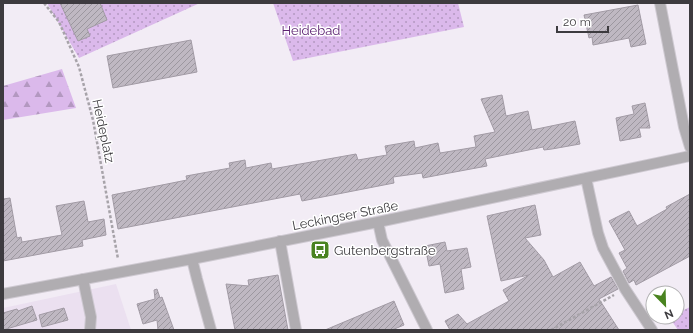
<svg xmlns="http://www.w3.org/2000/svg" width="693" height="333" font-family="Raleway,sans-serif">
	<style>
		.built { fill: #ebe0f0 }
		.forest { fill: url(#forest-firs) }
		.park { fill: url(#park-dots) }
		.building { fill: url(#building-hatch); stroke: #a29ba5 }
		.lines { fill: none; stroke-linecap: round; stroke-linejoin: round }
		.service-casing { stroke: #cec9d1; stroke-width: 12 }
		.minor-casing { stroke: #cec9d1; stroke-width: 12 }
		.path { stroke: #a7a3a9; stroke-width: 2.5; stroke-dasharray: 3 2; stroke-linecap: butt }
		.service { stroke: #b0adb1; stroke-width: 10 }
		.minor { stroke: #b0adb1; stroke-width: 10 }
		.labels { text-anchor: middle; stroke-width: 3; stroke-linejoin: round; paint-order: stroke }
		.park-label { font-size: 13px; fill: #5d2273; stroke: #fff }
		.street-label { font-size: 13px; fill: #3d3b3f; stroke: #fff }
		.poi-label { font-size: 13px; fill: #3d3b3f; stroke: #fff; text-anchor: start }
	</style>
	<defs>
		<pattern id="forest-firs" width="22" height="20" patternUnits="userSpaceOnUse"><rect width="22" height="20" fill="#dbb9eb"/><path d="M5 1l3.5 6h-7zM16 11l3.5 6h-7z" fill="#b398c0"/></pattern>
		<pattern id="park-dots" width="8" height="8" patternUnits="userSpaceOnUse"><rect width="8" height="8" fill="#dbb9eb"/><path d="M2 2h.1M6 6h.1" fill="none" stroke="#b398c0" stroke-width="1.8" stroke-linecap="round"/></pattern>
		<pattern id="building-hatch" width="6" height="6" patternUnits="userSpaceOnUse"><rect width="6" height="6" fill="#bfb8c2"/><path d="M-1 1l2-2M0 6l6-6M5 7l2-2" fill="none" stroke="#9c979f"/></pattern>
	</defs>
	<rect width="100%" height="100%" fill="#f2ecf5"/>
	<path class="built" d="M116,284l15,46h-128v-22z"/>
	<path class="forest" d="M62,69l14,39 -73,12v-34z"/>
	<path class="park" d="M47,3h153l-121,55z
		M273,3h185l6,24 -171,34z
		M690,307v23h-12l-9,-13h8v-4z"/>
	<path class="building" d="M60,3h40l7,17 -20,9 3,7 -12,5z
		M638,5l8,39 -15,3 -2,-9 -36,7 -1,-8 -3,1 -5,-23z
		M191,40l6,32 -84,16 -6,-32z
		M502,95l4,21 22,-5 4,19 43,-9 5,23 -28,5 -8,1 -1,-3 -58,12 2,7 -43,8 -21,4 -1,-5 -29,4 1,6 -92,18 -2,-7 -182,35 -6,-34 75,-15 -1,-4 44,-8 -1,-5 16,-3 1,8 25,-5 1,6 84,-15 2,6 29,-5 -2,-9 29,-5 1,7 23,-5 2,10 36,-6 -2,-11 21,-4 -14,-33z
		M645,103l5,25h-11l2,9 -21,4 -4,-23 18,-4 -2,-8z
		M690,194v62l-54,29 -2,-5 -5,3 -6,-12 4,-3 -8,-15 6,-3 -16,-29 20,-10 8,15 30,-17 -1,-2z
		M10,198l7,40 4,-1 1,5 40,-7 -6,-29 28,-5 4,21 16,-3 2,16 -24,5 1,6 -80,15v-62z
		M535,205l6,30 -16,3 19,22 9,17 27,-15 14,24 17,-9 7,12 -19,10 20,31h-169l-5,-9 13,-7 9,10 42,-23 -6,-11 26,-15 -28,6 -14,-65z
		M445,242l2,9 20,-3 4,19 -10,2 3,20 -19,4 -5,-29 -11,2 -4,-20z
		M278,275l10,55h-53l-9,-46 23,2 -1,-6z
		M157,289l3,9 2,-1 12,33h-16l-1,-10 -14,4 -6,-20 18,-5 -1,-9z
		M394,301l10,24 -12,5h-67z
		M32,306l5,14 -34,10v-17l14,-4 1,2z
		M64,308l4,12 -26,7 -3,-12z"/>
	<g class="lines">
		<defs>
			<path id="service" d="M280,241l16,89
				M83,279l8,38 -1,13"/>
			<path id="minor" d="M660,3l24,124 6,20
				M586,178l12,55 5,15 22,41 27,41
				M378,222l4,18 45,90
				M192,259l5,20 14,51
				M3,294l189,-35 186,-37 312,-66"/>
		</defs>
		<use href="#service" class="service-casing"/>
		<use href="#minor" class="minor-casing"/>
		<path class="path" d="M44,3l15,19 20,45 14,53 25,139
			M551,330l63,-35"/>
		<use href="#service" class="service"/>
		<use href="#minor" class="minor"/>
	</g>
	<defs>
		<symbol id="bus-square" viewBox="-11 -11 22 22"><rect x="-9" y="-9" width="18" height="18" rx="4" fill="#49831f" stroke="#fff"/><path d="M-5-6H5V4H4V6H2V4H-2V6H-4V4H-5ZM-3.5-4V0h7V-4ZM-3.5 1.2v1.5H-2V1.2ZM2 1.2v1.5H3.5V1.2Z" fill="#fff"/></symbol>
	</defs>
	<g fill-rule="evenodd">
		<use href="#bus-square" x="309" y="239" width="22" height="22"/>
	</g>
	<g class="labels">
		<g class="park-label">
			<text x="311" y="35">Heidebad</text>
		</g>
		<g class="street-label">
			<text transform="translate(104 131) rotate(78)" y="5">Heideplatz</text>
			<text transform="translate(345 215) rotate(-11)" y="5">Leckingser Straße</text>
		</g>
		<g class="poi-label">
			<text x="334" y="255">Gutenbergstraße</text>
		</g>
	</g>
	<rect width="693" height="333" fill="none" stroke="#3d3b3f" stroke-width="8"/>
	<g transform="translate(665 305) rotate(157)"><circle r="19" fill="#ffffff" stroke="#b1b1b2"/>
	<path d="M0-3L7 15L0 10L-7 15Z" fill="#49831f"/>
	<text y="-6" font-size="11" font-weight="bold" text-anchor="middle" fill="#3d3b3f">N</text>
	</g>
	<path d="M557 26v6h51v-6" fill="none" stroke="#3d3b3f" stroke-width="2"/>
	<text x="563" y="26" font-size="12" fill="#3d3b3f" stroke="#ffffff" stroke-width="3" paint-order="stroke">20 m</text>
</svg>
